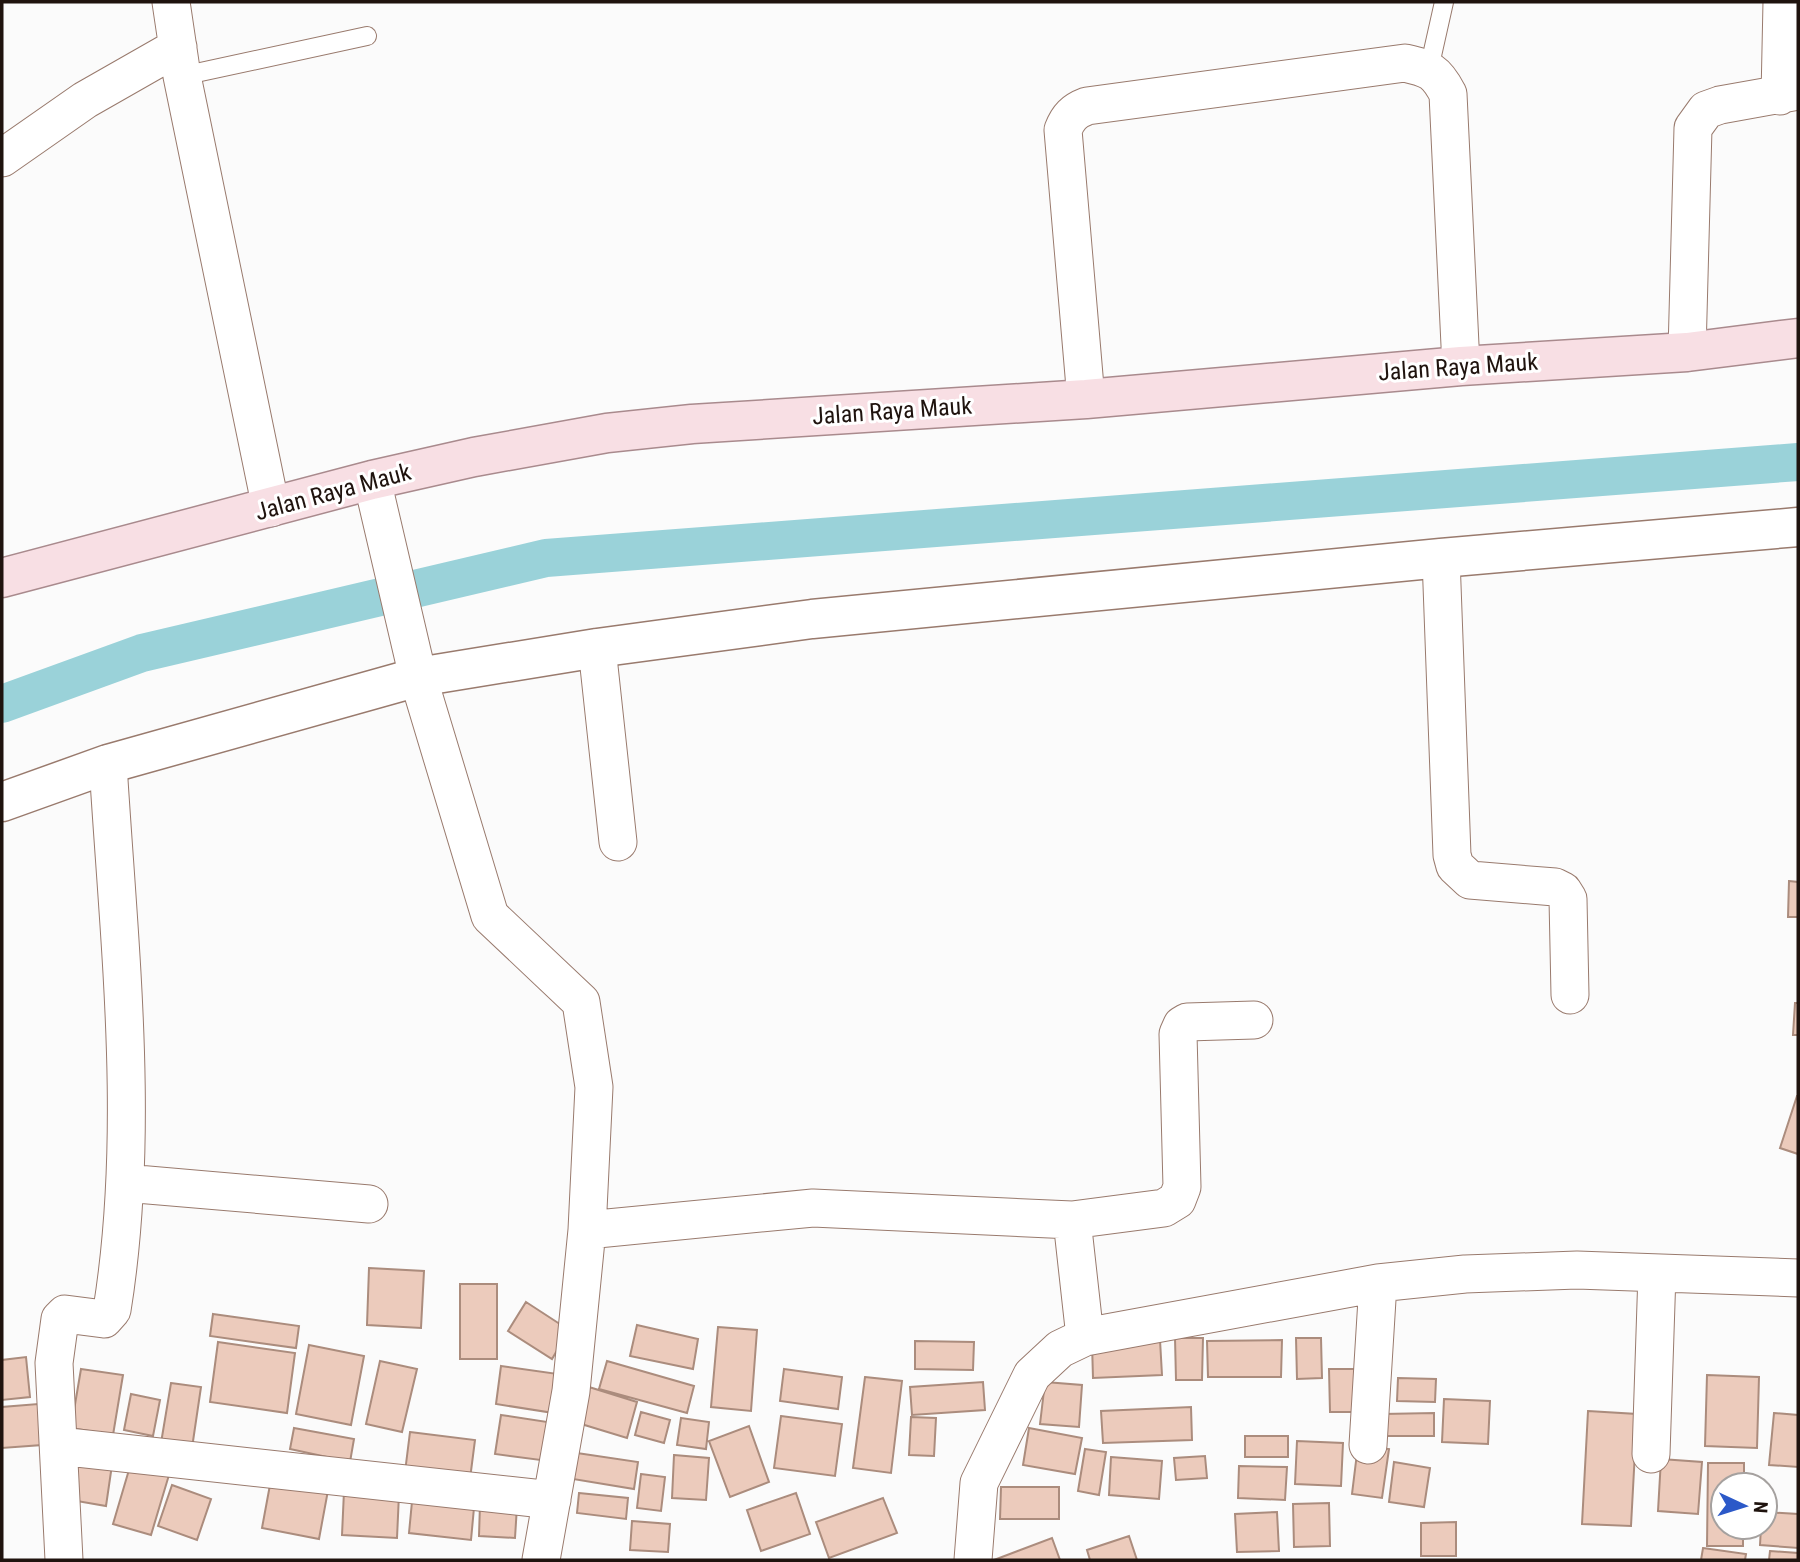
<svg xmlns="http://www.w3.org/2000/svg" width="1800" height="1562" font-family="'Roboto Condensed',sans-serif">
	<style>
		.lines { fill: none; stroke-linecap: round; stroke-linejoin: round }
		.canal { stroke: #9ad2d9; stroke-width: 38 }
		.building { fill: #eccbbc; stroke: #ab8c7d; stroke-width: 2 }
		.service-casing { stroke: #997a6d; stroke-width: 20 }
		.minor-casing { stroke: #997a6d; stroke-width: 39 }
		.tertiary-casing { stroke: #997a6d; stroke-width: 41 }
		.primary-casing { stroke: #a98a8d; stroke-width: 41 }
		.service { stroke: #fff; stroke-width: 18 }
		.minor { stroke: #fff; stroke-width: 37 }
		.tertiary { stroke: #fff; stroke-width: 38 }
		.primary { stroke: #f8dfe4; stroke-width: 38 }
		.labels { text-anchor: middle; stroke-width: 6; stroke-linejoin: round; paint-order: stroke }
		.street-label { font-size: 24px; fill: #1f130e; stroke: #fff }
	</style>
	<rect width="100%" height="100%" fill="#fbfbfb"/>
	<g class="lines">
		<path class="canal" d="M2,704l140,-51 404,-95 1252,-96"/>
	</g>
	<path class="building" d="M1789,881l9,1v35h-10z
		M1795,1003h3v32h-5z
		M1797,1096h1v58l-18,-6z
		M369,1268l55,3 -3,57 -54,-3z
		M460,1284h37v75h-37z
		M526,1302l43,28 -17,29 -44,-28z
		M213,1314l86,12 -3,22 -86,-12z
		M637,1325l61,14 -5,30 -63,-13z
		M718,1327l39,3 -6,81 -40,-4z
		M1175,1338h28l-1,42h-26z
		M1296,1338h25l1,40 -25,1z
		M1160,1340l2,35 -69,3 -1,-35z
		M1282,1340l-1,37h-73l-1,-36z
		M915,1341l59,1 -1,28 -58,-1z
		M218,1342l77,11 -8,60 -77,-11z
		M309,1345l55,11 -13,69 -55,-11z
		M26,1357l4,40 -28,3v-40z
		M380,1361l37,8 -15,63 -36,-8z
		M607,1361l87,25 -7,27 -88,-24z
		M501,1366l64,9 -5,39 -64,-10z
		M81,1369l42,6 -10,60 -42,-7z
		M784,1369l58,8 -4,32 -58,-8z
		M1329,1369h36v43h-35z
		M1707,1375l52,2 -2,71 -52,-2z
		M865,1377l37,4 -11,92 -38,-5z
		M1398,1378l38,1 -1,23 -38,-1z
		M983,1382l2,28 -73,5 -2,-28z
		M1045,1382l37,3 -3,42 -39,-3z
		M171,1383l30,4 -9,61 -31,-5z
		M589,1387l48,15 -10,36 -49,-15z
		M131,1394l29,6 -7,36 -29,-6z
		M1444,1399l46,2 -2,43 -46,-2z
		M38,1404l4,41 -40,3v-41z
		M1191,1407l1,33 -89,3 -2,-32z
		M1588,1411l49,3 -6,112 -49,-2z
		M641,1412l29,8 -6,23 -29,-8z
		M1434,1413v23h-50l-1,-22z
		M1774,1413l24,2v52l-29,-2z
		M501,1415l53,8 -6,38 -53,-7z
		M781,1416l61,8 -7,52 -61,-8z
		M911,1417l25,1 -2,38 -25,-1z
		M681,1418l28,4 -3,27 -29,-4z
		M749,1426l20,56 -39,15 -21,-56z
		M294,1428l60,11 -4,23 -60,-13z
		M1029,1428l53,10 -7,36 -52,-9z
		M410,1432l65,8 -5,39 -65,-7z
		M1245,1436h43v21h-43z
		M1297,1441l46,2 -2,43 -46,-2z
		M1358,1445l31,4 -7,49 -30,-4z
		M1085,1449l21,3 -7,43 -21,-4z
		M78,1453l35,5 -7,48 -35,-6z
		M577,1453l61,9 -4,27 -61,-10z
		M674,1455l35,3 -3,42 -34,-2z
		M1205,1456l2,22 -31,2 -2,-22z
		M1111,1457l51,4 -3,38 -50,-4z
		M1661,1459l41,3 -4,52 -40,-3z
		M1394,1462l36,6 -6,39 -35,-5z
		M131,1463l38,12 -18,60 -38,-11z
		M1708,1463h36v22h-21v42h20v19h-36z
		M1239,1466l48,1 -2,33 -47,-2z
		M272,1474l57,11 -10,54 -57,-11z
		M641,1474l24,3 -4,34 -24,-3z
		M172,1485l39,14 -14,41 -39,-14z
		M1001,1487h58v32h-59z
		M344,1491l55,3 -2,44 -55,-3z
		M413,1491l62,6 -4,43 -62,-7z
		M579,1493l49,5 -2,21 -49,-6z
		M796,1493l14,41 -49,17 -14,-41z
		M883,1498l14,35 -68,25 -13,-36z
		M1329,1503l1,43 -36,1 -1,-43z
		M480,1504l37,2 -2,32 -36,-2z
		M1277,1512l2,39 -42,1 -2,-38z
		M1765,1512l33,2v34l-38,-3 1,-18h4z
		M632,1521l38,3 -2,28 -38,-2z
		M1456,1522v34h-35v-33z
		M1129,1536l8,24h-47l-3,-10z
		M1052,1538l8,22h-66z
		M1703,1548l43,6 -1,6h-44z
		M1770,1551l28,2v7h-29z"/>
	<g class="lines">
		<defs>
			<path id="service" d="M1429,69l15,-67
				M182,76l185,-40"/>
			<path id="minor" d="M171,2l11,74 89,432
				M1780,96l2,-94
				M2,158l83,-58 93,-53
				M1687,352l6,-224 13,-18 14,-5 78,-14
				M1086,399l-23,-269c5,-13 11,-19 24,-24l318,-43c25,6 31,8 43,31l13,272
				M372,480l46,197 72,239 91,86 13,85 -7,143 -16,161 -30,169
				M1441,558l11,297 3,11 15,14 85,7 8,4 5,8 2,96
				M597,648l21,194
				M125,1183l244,21
				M587,1230l226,-22 259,12 92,-12 13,-8 5,-13 -4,-153 4,-9 5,-3 67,-2
				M1085,1337l293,-54 87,-9 112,-4 221,8
				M1368,1445l10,-162
				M59,1446l493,54
				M1651,1454l6,-181
				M64,1560l-10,-197 6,-44 5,-5 39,5 8,-9c29,-180 7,-365 -4,-546
				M973,1560l6,-77 53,-108 28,-26 25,-12 -13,-117"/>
			<path id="tertiary" d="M2,802l106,-38 310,-87 179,-29 215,-29 629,-61 357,-31"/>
			<path id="primary" d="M2,578l370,-98 102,-23 133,-24 85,-9 394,-25 375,-33 226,-14 111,-14"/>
		</defs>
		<use href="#service" class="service-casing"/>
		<use href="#minor" class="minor-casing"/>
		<use href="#tertiary" class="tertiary-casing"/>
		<use href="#primary" class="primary-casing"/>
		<use href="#service" class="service"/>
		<use href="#minor" class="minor"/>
		<use href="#tertiary" class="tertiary"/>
		<use href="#primary" class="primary"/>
	</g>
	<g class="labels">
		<g class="street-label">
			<text transform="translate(1458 367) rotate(-4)" y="8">Jalan Raya Mauk</text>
			<text transform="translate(892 411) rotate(-4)" y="8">Jalan Raya Mauk</text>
			<text transform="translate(333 492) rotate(-15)" y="8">Jalan Raya Mauk</text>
		</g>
	</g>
	<rect width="1800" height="1562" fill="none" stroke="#1f130e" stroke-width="7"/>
	<g transform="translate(1744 1506) rotate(94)"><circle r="33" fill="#ffffff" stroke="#a5a19f" stroke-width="2"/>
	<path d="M0-5L12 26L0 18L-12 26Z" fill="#2c59c8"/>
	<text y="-10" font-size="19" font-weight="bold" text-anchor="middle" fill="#1f130e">N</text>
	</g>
</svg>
